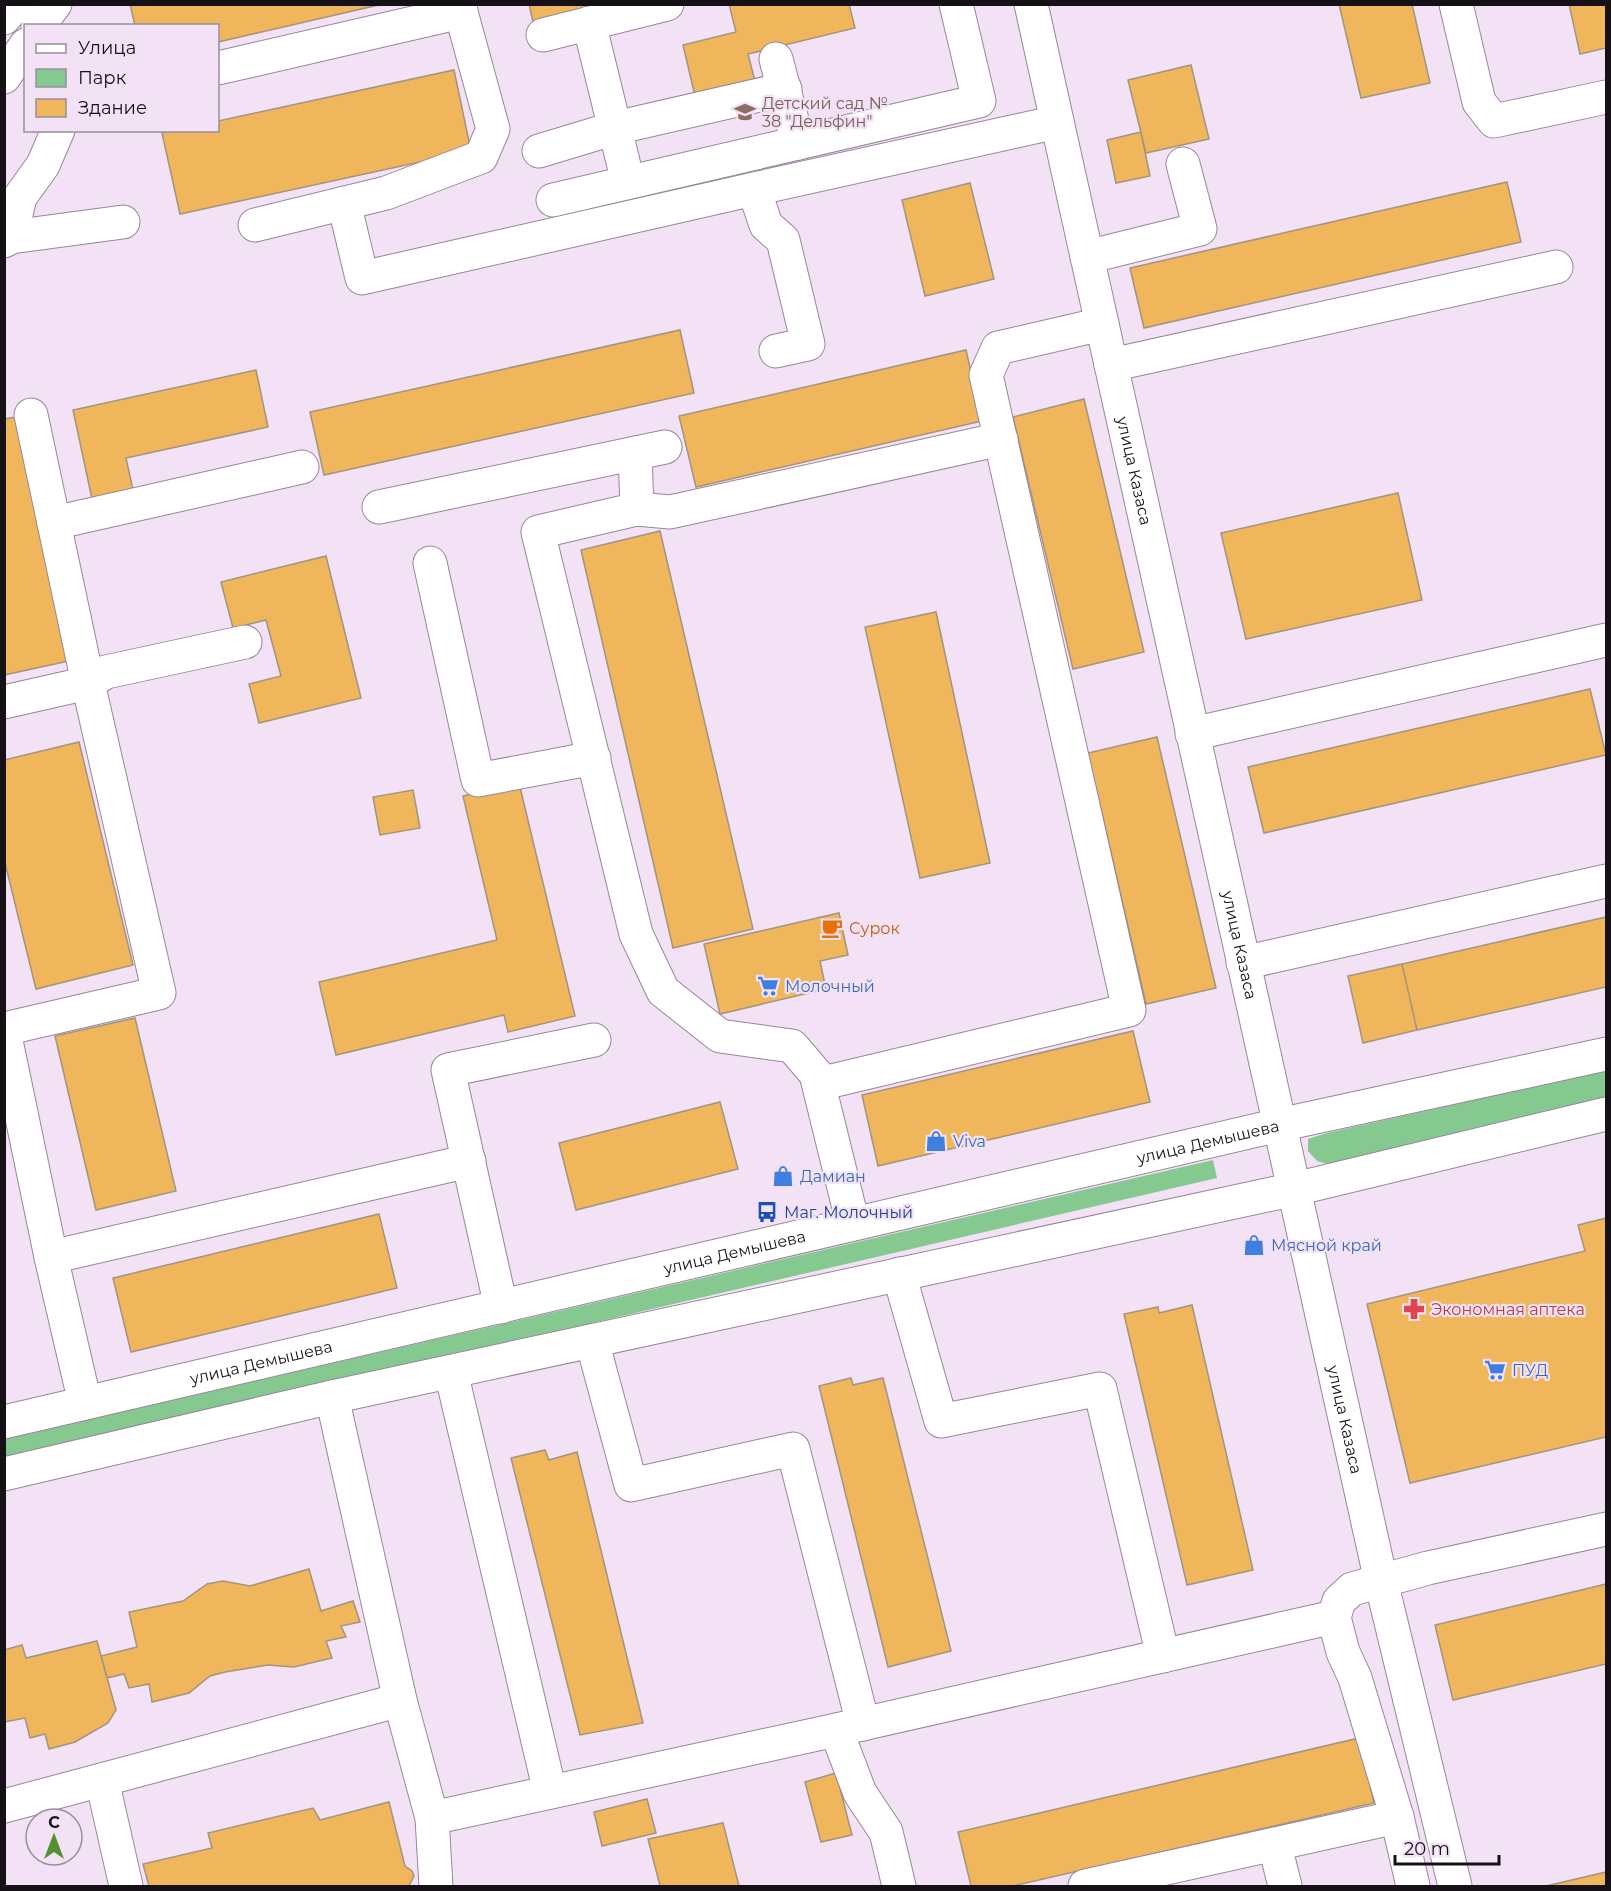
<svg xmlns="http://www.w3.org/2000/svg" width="1611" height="1891" font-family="Montserrat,sans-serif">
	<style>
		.green { fill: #85c990 }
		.building { fill: #efb65c; stroke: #a2947f; stroke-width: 1.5 }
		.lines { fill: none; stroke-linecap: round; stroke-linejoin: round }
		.minor-casing { stroke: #978799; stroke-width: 35 }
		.minor { stroke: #fff; stroke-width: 33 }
		.labels { text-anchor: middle; stroke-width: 4.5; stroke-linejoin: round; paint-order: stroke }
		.education-label { font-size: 16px; fill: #785e54; stroke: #f3e1f6; text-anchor: start }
		.street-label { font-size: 16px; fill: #161017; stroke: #f3e1f6 }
		.food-label { font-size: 16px; fill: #c56008; stroke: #f3e1f6; text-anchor: start }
		.shop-label { font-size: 16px; fill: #366cbe; stroke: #f3e1f6; text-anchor: start }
		.transit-label { font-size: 16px; fill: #164399; stroke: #f3e1f6; text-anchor: start }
		.health-label { font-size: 16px; fill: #be3a42; stroke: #f3e1f6; text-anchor: start }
	</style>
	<rect width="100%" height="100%" fill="#f3e1f6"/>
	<path class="green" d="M1606,1070v32l-279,62 -10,-3 -9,-10v-12l19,-6z
		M1213,1160l4,18 -1212,281 -1,-20z"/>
	<path class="building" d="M130,4h253l-165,38v-16h-83z
		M529,4h64l1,4 -61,14z
		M729,4h120l6,24 -107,26 7,27 -60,15 -12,-51 53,-13z
		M1339,4h73l18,79 -69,15z
		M1569,4h37v44l-26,6z
		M1191,65l18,74 -63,14 -18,-73z
		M454,70l17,81 -291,63 -18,-81 10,-3h46v-9z
		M1141,132l9,44 -34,7 -9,-43z
		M1507,182l14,60 -377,86 -14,-60z
		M970,183l24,96 -69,17 -23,-96z
		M680,330l14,63 -370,82 -14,-63z
		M966,350l16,71 -286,66 -17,-71z
		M256,370l12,57 -142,31 7,32 -41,9 -19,-89z
		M1084,399l60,253 -71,17 -60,-252z
		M16,417l53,244 -65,14v-256z
		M1398,493l24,107 -176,39 -25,-106z
		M660,531l93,398 -80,19 -92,-398z
		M326,556l35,142 -102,25 -10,-39 32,-8 -15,-56 -33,8 -12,-46z
		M936,612l54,251 -70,15 -55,-251z
		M1590,689l16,66 -342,78 -16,-66z
		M1157,737l59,251 -70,16 -58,-251z
		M79,742l54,223 -97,24 -32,-130v-99z
		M519,783l56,233 -67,16 -4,-17 -168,40 -17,-73 178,-42 -34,-144z
		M413,790l7,38 -40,7 -7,-38z
		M839,913l9,42 -28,6 6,28 -106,25 -16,-70z
		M1606,917v70l-189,43 -15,-66z
		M1402,964l15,66 -54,13 -15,-67z
		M135,1018l41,173 -80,19 -41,-174z
		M1133,1031l17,71 -272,64 -16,-71z
		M720,1102l18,67 -162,41 -17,-67z
		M379,1214l18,74 -266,64 -18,-74z
		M1606,1218v219l-196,46 -43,-179 218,-53 -7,-26z
		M1192,1305l61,265 -66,15 -63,-271 34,-7 1,6z
		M851,1378l2,7 30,-7 68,273 -63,16 -69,-281z
		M545,1450l4,10 28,-8 66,271 -63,12 -69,-277z
		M309,1569l12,42 32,-10 7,21 -19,4 5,11 -20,4 6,17 -38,9 -26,-2 -43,7 -15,4 -21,17 -37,9 -3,-18 -20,4 -5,-14 -17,4 -6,-22 36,-9 -8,-35 54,-11 24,-17 16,-3 27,5z
		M1606,1584v80l-153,36 -18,-75z
		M97,1641l19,69 -8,13 -33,19 -26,7 -4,-15 -15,4 -5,-20 -21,4v-72l18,-5 4,13z
		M1359,1738l15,65 -361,83h-42l-13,-54z
		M836,1773l16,62 -31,7 -16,-60z
		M647,1799l9,34 -54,13 -8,-34z
		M389,1802l16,64 7,5 2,5 -5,10h-260l-6,-22 69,-16 -4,-15 105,-25 7,12z
		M723,1823l16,63h-79l-12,-47z
		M1606,1872v14h-60z"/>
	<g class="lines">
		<defs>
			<g id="minor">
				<path id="s1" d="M1031,4l350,1577 74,305"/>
				<path d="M1456,4l23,98 15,19 112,-24"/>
				<path d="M4,18l12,-14"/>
				<path d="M589,23l39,159"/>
				<path d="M38,26l17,-22"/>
				<path d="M543,35l124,-31"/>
				<path d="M776,59l22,84"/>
				<path d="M218,68l243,-56 -2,-8"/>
				<path d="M4,77l22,-32"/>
				<path d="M539,151l76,-23 170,-39"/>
				<path d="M553,200l426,-99 -23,-97"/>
				<path d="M344,203l18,75 392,-89"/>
				<path d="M255,225l131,-32 95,-36 12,-28 -32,-117"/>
				<path d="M11,237l112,-15"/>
				<path d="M4,241l7,-4 9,-40 23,-32 15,-35"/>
				<path d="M1087,257l113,-28 -17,-65"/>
				<path d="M776,351l32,-7 -25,-104 -17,-15 -12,-36 303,-67"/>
				<path d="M1111,365l445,-98"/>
				<path d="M635,453l2,56 -99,23 98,402 27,57 57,45 72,10 24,28 37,150"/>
				<path d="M379,507l286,-60"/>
				<path d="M637,509l33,3 331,-73"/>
				<path d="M54,523l248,-56"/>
				<path d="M430,563l48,217 116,-22"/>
				<path d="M4,702l84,-19 18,-11 139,-30"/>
				<path d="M1192,734l414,-94"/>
				<path d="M1243,963l363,-82"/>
				<path d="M4,1029l155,-36 -71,-310 -57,-268"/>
				<path d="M4,1031l47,226 34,146"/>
				<path d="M819,1084l310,-74 -143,-635 12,-27 104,-24"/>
				<path d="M51,1257l418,-96"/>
				<path d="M899,1274l42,147 159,-32 63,267"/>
				<path d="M501,1307l-53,-237 146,-30"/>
				<path d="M592,1341l39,144 162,-36 70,275"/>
				<path d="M451,1372l99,420"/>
				<path d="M332,1397l68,303 32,118 4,68"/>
				<path id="s2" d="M4,1422l1275,-297 327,-71"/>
				<path d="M4,1474l328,-77 963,-208 311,-75"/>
				<path d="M1334,1617l9,35 12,26 42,139 16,69"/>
				<path d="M836,1730l24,63 26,39 13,54"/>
				<path d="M102,1780l24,106"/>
				<path d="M4,1806l396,-106"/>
				<path d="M432,1818l404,-88 498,-113 5,-16 13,-12 76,-21 178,-39"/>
				<path d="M1275,1846l10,40"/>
				<path d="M1085,1886l312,-69"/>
			</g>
		</defs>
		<use href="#minor" class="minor-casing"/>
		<use href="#minor" class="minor"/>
	</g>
	<defs>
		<symbol id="school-bare" viewBox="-9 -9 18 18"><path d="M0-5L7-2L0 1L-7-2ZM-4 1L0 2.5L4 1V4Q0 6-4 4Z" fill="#8d6e63" stroke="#f3e1f6" stroke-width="2.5" paint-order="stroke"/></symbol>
		<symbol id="cafe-bare" viewBox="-9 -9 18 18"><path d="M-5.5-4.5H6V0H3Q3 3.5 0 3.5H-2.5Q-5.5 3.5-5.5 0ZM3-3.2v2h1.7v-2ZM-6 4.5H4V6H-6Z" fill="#e8710a" stroke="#f3e1f6" stroke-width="2.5" paint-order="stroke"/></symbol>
		<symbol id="supermarket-bare" viewBox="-9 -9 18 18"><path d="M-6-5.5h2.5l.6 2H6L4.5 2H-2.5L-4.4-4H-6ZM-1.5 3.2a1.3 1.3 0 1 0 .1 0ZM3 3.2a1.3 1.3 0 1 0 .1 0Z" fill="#3f7fe0" stroke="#f3e1f6" stroke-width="2.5" paint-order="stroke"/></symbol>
		<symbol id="shop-bare" viewBox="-9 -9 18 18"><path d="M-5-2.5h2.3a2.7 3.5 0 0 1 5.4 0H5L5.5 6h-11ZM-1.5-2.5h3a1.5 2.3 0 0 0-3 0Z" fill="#3f7fe0" stroke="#f3e1f6" stroke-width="2.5" paint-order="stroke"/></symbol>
		<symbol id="bus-bare" viewBox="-9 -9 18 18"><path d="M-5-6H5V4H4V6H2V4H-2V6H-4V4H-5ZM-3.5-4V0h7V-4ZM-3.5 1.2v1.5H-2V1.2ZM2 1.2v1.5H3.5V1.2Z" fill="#1a4fb4" stroke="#f3e1f6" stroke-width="2.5" paint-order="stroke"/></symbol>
		<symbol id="pharmacy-bare" viewBox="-9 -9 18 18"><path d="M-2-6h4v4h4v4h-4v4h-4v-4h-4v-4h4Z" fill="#e0444e" stroke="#f3e1f6" stroke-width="2.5" paint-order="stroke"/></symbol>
	</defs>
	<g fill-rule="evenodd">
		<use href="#school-bare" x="730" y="97" width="30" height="30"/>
		<use href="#cafe-bare" x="817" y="913" width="30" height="30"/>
		<use href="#supermarket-bare" x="753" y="971" width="30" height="30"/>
		<use href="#shop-bare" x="921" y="1126" width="30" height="30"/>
		<use href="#shop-bare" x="768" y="1161" width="30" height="30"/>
		<use href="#bus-bare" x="752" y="1197" width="30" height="30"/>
		<use href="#shop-bare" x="1239" y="1230" width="30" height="30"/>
		<use href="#pharmacy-bare" x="1399" y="1294" width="30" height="30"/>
		<use href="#supermarket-bare" x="1480" y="1355" width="30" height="30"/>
	</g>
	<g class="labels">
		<g class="education-label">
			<text x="762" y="109">Детский сад №<tspan x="762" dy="18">38 "Дельфин"</tspan></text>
		</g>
		<g class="street-label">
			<text dy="6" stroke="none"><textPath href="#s1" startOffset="478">улица Казаса</textPath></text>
			<text dy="6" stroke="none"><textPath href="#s1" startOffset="964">улица Казаса</textPath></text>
			<text dy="6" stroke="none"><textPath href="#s2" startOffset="1236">улица Демышева</textPath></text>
			<text dy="6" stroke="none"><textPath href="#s2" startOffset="750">улица Демышева</textPath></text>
			<text dy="6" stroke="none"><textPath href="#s2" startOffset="264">улица Демышева</textPath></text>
			<text dy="6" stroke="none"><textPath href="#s1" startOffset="1450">улица Казаса</textPath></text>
		</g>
		<g class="food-label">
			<text x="849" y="934">Сурок</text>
		</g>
		<g class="shop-label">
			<text x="785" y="992">Молочный</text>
			<text x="953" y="1147">Viva</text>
			<text x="800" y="1182">Дамиан</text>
			<text x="1271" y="1251">Мясной край</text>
			<text x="1512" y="1376">ПУД</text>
		</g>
		<g class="transit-label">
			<text x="784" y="1218">Маг. Молочный</text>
		</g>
		<g class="health-label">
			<text x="1431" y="1315">Экономная аптека</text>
		</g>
	</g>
	<rect width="1611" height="1891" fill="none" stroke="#161017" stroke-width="12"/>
	<rect x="24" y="24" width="195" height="108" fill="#f3e1f6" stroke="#9b8d9d" stroke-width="1.5"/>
	<rect x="36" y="44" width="30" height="9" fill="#ffffff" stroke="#9b8d9d" stroke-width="1.5"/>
	<text x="78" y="54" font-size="18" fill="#161017">Улица</text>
	<rect x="36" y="69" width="30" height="18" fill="#85c990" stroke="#9b8d9d" stroke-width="1.5"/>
	<text x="78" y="84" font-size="18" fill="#161017">Парк</text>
	<rect x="36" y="99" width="30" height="18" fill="#efb65c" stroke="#9b8d9d" stroke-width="1.5"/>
	<text x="78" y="114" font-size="18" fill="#161017">Здание</text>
	<g transform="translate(54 1837)"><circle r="28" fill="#f3e1f6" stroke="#9b8d9d" stroke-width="1.5"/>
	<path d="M0-4.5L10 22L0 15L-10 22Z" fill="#54902e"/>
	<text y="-9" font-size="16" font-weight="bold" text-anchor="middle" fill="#161017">С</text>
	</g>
	<path d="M1395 1855v9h104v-9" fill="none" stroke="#161017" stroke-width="3"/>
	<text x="1404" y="1855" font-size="18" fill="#161017" stroke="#f3e1f6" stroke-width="4.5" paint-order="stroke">20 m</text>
</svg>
